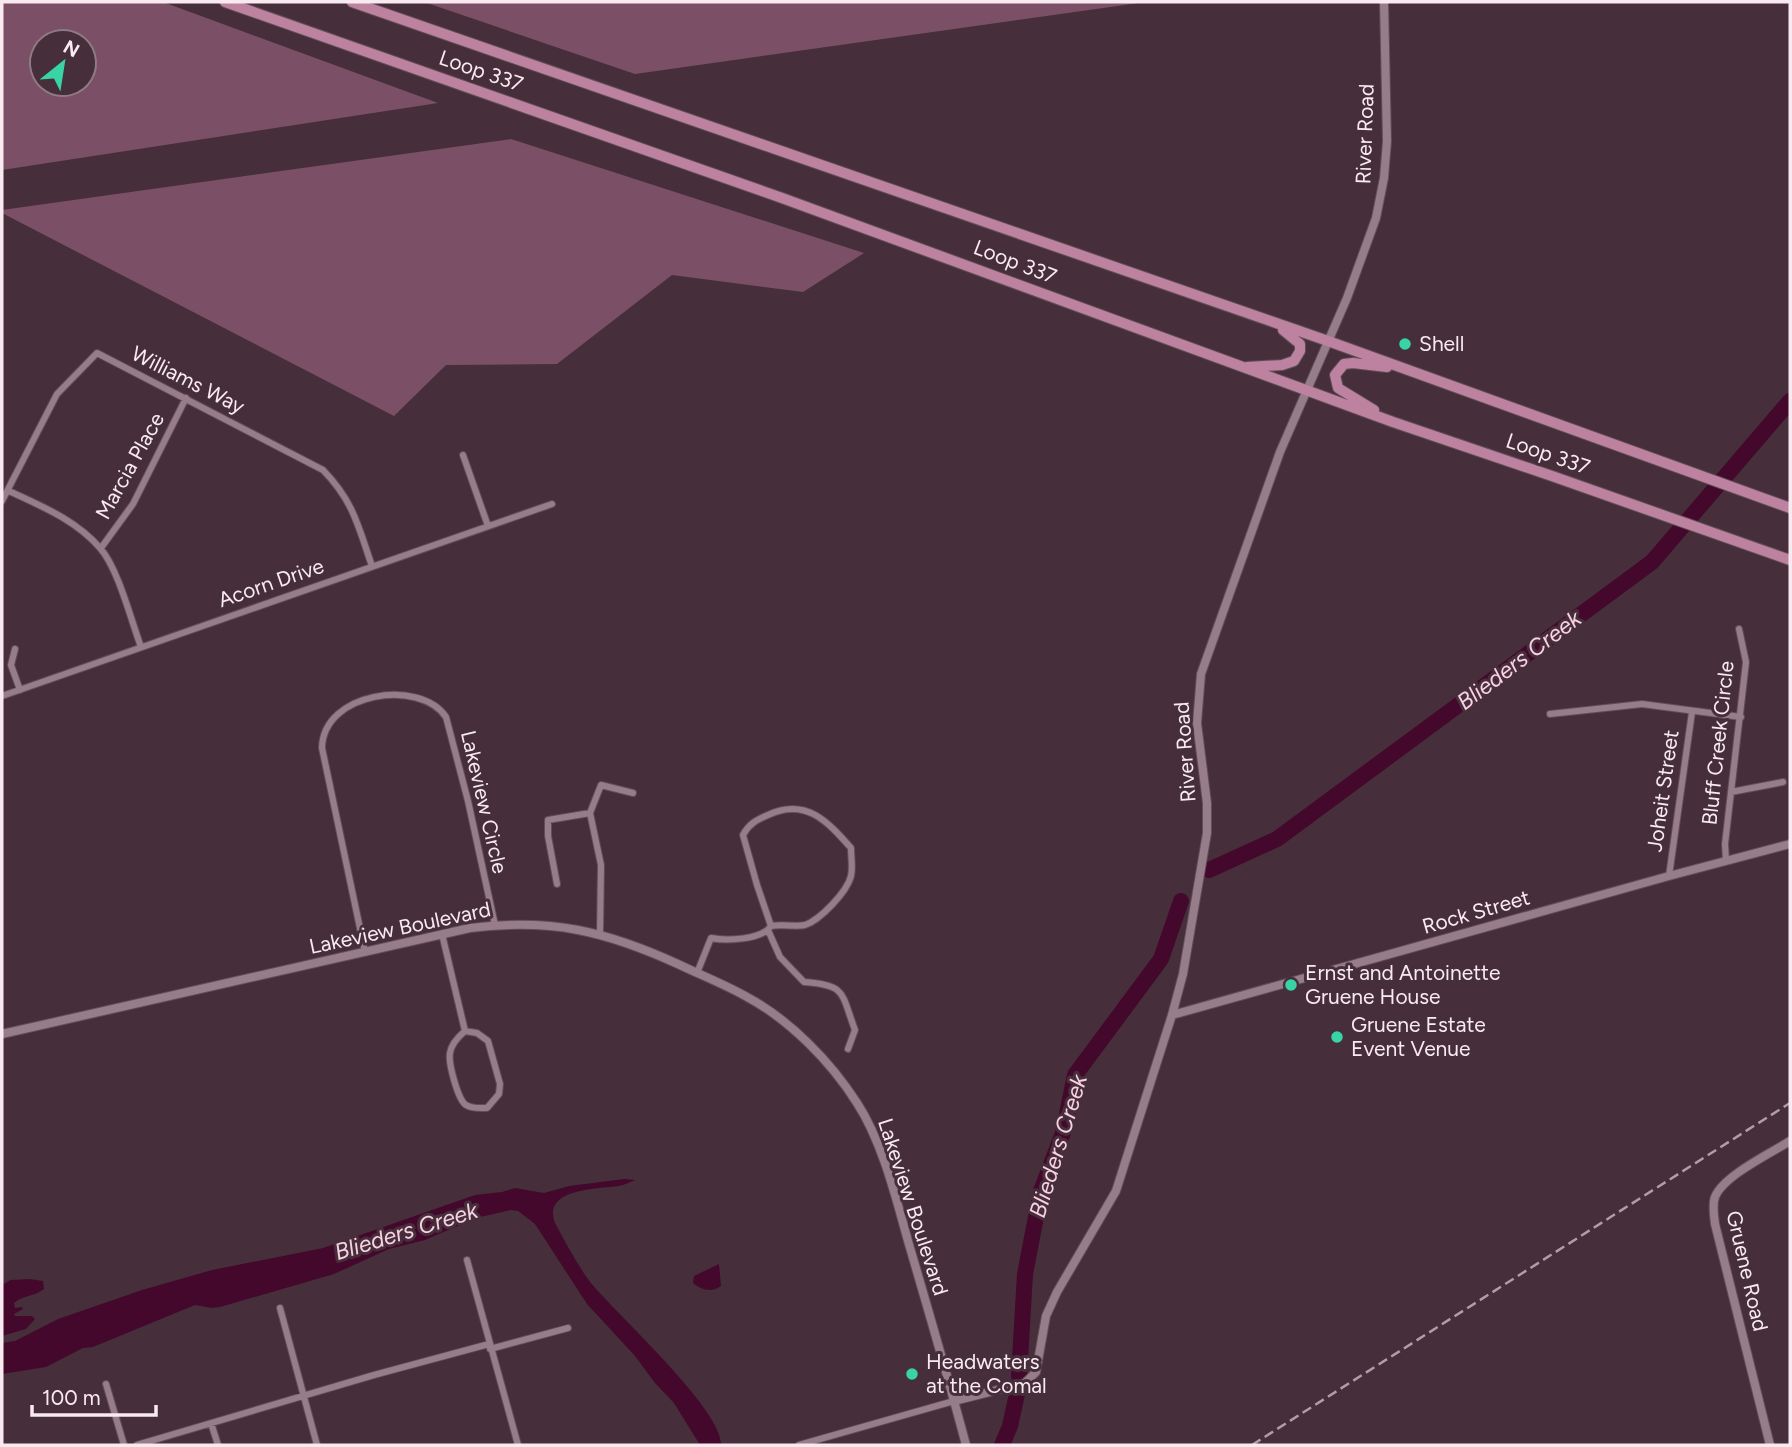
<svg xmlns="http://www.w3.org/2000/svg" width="1792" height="1447" font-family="Figtree,sans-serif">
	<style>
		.green { fill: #7b5066; fill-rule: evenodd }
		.water { fill: #44082d }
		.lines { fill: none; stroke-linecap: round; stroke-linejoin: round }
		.river { stroke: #44082d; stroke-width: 16 }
		.minor-casing { stroke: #614e57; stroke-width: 8 }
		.tertiary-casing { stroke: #614e57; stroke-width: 10 }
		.primary-casing { stroke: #614e57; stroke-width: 12 }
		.minor { stroke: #977c89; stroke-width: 6 }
		.tertiary { stroke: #977c89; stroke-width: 8 }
		.primary { stroke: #be82a1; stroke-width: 10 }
		.rail { stroke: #b09ea6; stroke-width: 2.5; stroke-dasharray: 10 5; stroke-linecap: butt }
		.poi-dot { fill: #39d4a5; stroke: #462f3a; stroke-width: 2.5 }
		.labels { text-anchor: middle; stroke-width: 6; stroke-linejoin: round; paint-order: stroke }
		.street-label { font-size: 21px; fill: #f9eaf1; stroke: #462f3a }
		.poi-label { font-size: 21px; fill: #f9eaf1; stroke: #462f3a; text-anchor: start }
		.water-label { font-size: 23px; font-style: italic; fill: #f9d1e4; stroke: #462f3a }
	</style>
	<rect width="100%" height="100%" fill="#462f3a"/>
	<path class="green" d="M2,2h161l275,101 -436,67zM42,42h42v42h-42z
		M424,2h722l-511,72z
		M511,139l353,114 -61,39 -131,-17 -115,89 -111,1 -52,51 -392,-203v-3z"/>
	<path class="water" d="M624,1179l11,1c-5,2 -11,5 -16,6 -21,3 -77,2 -64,37 11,20 22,42 36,60 25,31 132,127 130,162h-21l-26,-42 -19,-20 -20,-27 -48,-52 -52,-80 -17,-13 -7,-1 -35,8 -51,22 -36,9 -55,25 -114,33 -8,1 -17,-3 -102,42 -10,1 -37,19 -44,7v-31l13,-2 43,-22 84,-29 70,-20 111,-22 152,-53 27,-3 13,-4 29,5 25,-7z
		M719,1264l2,22c-9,7 -20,4 -28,-3l1,-7z
		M30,1279l13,2 1,8c-10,8 -21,6 -30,14l1,5 7,-1 1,2 -9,5 1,2h17l3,3 -9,10 -24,7v-51l9,-5z"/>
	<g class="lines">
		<path class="river" d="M1209,870l68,-31 375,-277 138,-161
			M1019,1376l6,-102 16,-83 22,-58 12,-58 86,-116 20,-58
			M1002,1445l8,-19 7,-32"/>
		<defs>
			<path id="minor" d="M463,455l25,71
				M9,491c32,15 67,29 91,57 18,20 31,72 41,99
				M2,501l55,-107 40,-41 226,117c31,32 35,56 49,96
				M101,548l32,-44 53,-106
				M15,649l-4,16 9,25
				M2,696l550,-192
				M1550,714l92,-10 99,13
				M1731,792l52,-10
				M1726,861l-1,-17 21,-182 -7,-33
				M1669,876l23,-164
				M557,884l-9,-48v-16l42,-7
				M768,930l12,27 24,25c43,3 37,11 51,48l-7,19
				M600,933l1,-68 -11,-52 11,-28 32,8
				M442,934l23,97c-7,6 -14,14 -15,22 -2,10 8,47 16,52 6,4 14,3 21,3l12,-14 1,-10 -12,-43 -11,-8 -12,-2
				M365,952l-43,-204c1,-56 98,-70 124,-31l22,84 27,124
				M697,973l14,-35c15,3 51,2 60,-12l-14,-41 -14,-50c6,-11 13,-15 25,-20 38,-18 60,7 83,33 0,9 2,20 0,28 -4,16 -31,44 -46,49 -9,2 -23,-1 -34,1
				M467,1260l51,185
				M280,1308l37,137
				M490,1349l78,-21
				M106,1384l18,61
				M211,1423l7,22
				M137,1445l237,-70 115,-31
				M799,1445l155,-44"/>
			<path id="tertiary" d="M1172,1015l497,-139 121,-32
				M2,1034l468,-106c82,-10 136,3 210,37 23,11 46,20 67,32 43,23 84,65 110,106 25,38 39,95 51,138 20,68 40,136 58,204
				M954,1401l71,-18 11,-11 10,-56 11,-24 59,-101 56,-176 11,-41 24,-141v-30l-10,-80 4,-49 79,-222 67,-154 29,-80 8,-40 3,-37 -3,-139
				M1770,1445l-55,-221c-1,-9 -3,-19 0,-27 8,-21 56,-44 75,-56"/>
			<path id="primary" d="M225,2l557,196 611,224 159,54 238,84
				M352,2l976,339 462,167
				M1247,367l35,-2 12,-4 6,-10v-7l-17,-14
				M1374,410l-36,-22 -3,-13 9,-11 9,-1 34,4"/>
		</defs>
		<use href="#minor" class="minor-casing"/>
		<use href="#tertiary" class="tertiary-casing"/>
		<use href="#primary" class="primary-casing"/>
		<use href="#minor" class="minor"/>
		<use href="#tertiary" class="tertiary"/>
		<use href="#primary" class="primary"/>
		<path class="rail" d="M1252,1445l538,-342"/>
	</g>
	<g class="poi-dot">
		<circle cx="1405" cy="344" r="7"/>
		<circle cx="1291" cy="985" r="7"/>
		<circle cx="1337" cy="1037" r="7"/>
		<circle cx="912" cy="1374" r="7"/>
	</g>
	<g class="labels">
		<g class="street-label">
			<text transform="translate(481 71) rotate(19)" y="7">Loop 337</text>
			<text transform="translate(1365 134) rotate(-88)" y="7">River Road</text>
			<text transform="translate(1015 262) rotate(21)" y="7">Loop 337</text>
			<text transform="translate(188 380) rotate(27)" y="7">Williams Way</text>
			<text transform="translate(1548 454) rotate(19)" y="7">Loop 337</text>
			<text transform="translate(130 466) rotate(-61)" y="7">Marcia Place</text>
			<text transform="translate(271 583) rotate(-19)" y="7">Acorn Drive</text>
			<text transform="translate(1718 743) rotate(-84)" y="7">Bluff Creek Circle</text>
			<text transform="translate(1185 752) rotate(-94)" y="7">River Road</text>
			<text transform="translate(1663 791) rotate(-82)" y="7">Joheit Street</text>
			<text transform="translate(484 802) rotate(77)" y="7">Lakeview Circle</text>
			<text transform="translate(1476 912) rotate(-16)" y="7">Rock Street</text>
			<text transform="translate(400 928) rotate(-12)" y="7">Lakeview Boulevard</text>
			<text transform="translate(913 1207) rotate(72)" y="7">Lakeview Boulevard</text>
			<text transform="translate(1747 1271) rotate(77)" y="7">Gruene Road</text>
		</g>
		<g class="poi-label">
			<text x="1419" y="351">Shell</text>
			<text x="1305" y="980">Ernst and Antoinette<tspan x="1305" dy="24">Gruene House</tspan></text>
			<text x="1351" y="1032">Gruene Estate<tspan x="1351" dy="24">Event Venue</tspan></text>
			<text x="926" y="1369">Headwaters<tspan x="926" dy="24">at the Comal</tspan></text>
		</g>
		<g class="water-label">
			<text transform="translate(1519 660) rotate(-37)" y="8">Blieders Creek</text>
			<text transform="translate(1058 1146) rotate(-73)" y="8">Blieders Creek</text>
			<text transform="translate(406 1231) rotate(-17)" y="8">Blieders Creek</text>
		</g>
	</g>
	<rect width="1792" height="1447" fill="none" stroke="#f9eaf1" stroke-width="7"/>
	<g transform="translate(63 63) rotate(30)"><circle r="33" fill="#462f3a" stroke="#8e7a83" stroke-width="2"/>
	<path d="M0-5L12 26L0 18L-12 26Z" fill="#39d4a5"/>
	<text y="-10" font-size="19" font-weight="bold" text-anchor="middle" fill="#f9eaf1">N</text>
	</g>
	<path d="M32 1405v10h124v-10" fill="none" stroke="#f9eaf1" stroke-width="3.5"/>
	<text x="42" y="1405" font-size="21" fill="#f9eaf1" stroke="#462f3a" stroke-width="5" paint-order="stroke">100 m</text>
</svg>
